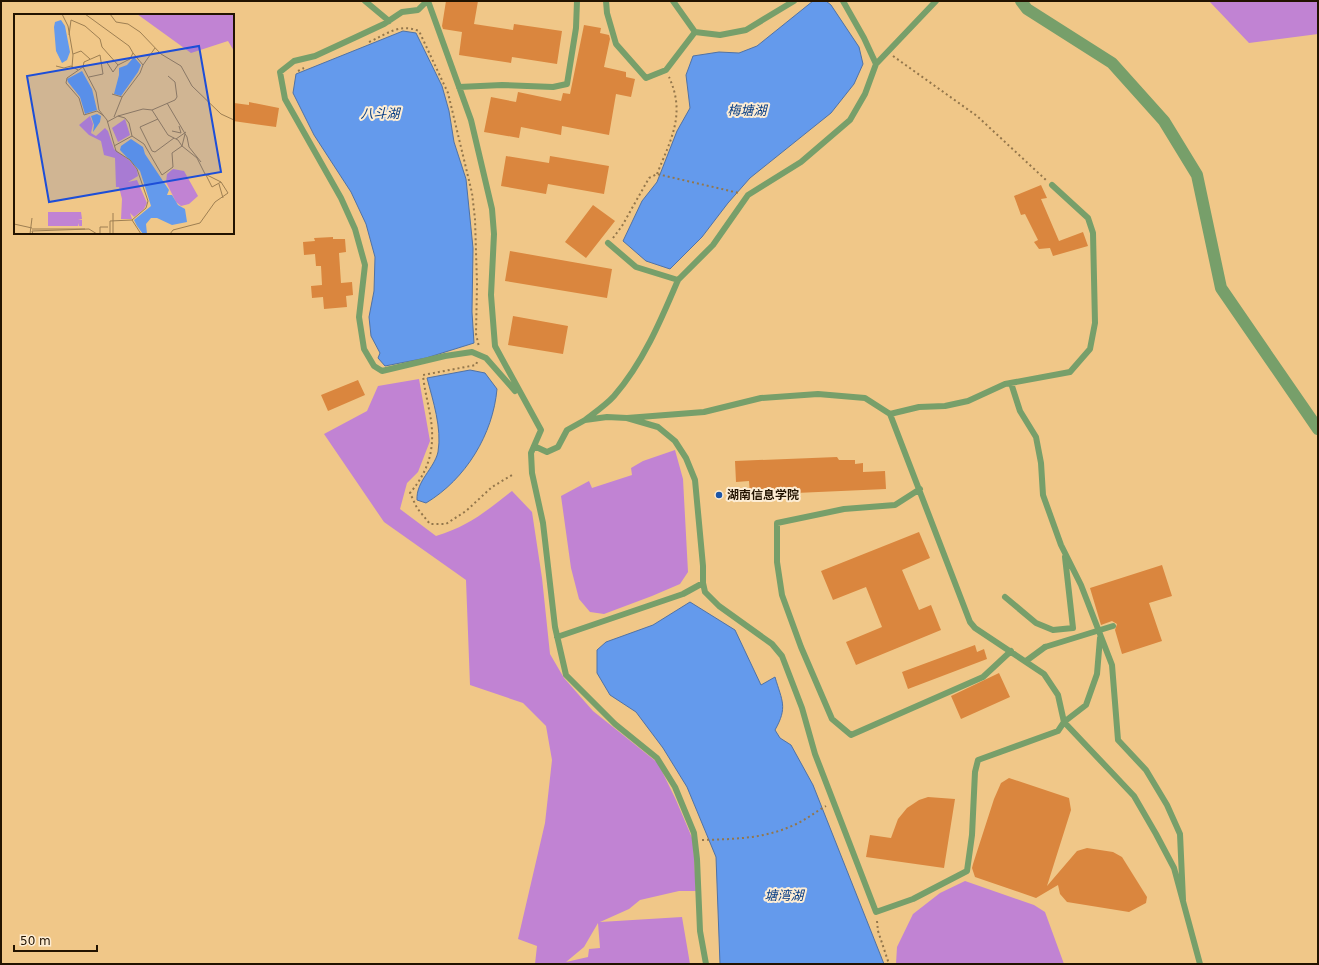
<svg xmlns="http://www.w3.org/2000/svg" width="1319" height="965" font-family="'DejaVu Sans','Noto Sans SC',sans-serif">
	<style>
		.green { fill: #c183d3; fill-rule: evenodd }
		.water { fill: #649aec; stroke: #5072a5 }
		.building { fill: #da863e }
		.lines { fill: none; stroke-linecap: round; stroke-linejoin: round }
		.path { stroke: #93764b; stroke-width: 2; stroke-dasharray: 2 3; stroke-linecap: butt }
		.lane { stroke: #779f6a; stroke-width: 6 }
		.street { stroke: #779f6a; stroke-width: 12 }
		.lane-bridge { stroke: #779f6a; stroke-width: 6 }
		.poi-dot { fill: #1c55a7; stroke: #fdedd4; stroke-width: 1.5 }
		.labels { text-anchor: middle; stroke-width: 4; stroke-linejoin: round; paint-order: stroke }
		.poi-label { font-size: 12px; font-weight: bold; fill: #221300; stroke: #fdedd4; text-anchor: start }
		.water-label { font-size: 13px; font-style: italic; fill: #073d84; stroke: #fdedd4 }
		.inset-road { fill: none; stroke: #9e7f52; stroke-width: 1 }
		.view { fill: #1d4ed8; fill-opacity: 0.15; stroke: #1d4ed8; stroke-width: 2 }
		.inset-edge { fill: none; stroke: #221300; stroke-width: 2 }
	</style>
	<rect width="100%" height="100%" fill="#f0c788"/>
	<path class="green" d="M1209,1h109v33l-69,9z
		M419,379l11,62 -12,31 -11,11 -7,26 36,27c33,-10 49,-24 76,-45l20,21 10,66 8,76 14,24 29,33 65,52 18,37 17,40 3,51h-17l-39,9 -11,9 -29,13 82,-5 8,47h-155l2,-18 -19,-7 27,-116 7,-63 -6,-34 -23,-23 -53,-18 -4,-105 -82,-58 -60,-88 43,-23 11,-25zM598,923l2,25 -11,1 -1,8 -22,5 18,-15z
		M675,450l8,29 5,93 -8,12 -28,12 -48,18 -14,-2 -11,-13 -8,-31 -10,-72 28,-15 3,7 40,-13 -1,-7 12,-7z
		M965,881l69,24 11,7 19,52h-168l1,-17 16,-33 27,-21z"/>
	<path class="water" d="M813,1h13l5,4 28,42 4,17 -9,20 -23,29 -81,65 -22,25 -26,34 -32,32 -24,-8 -23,-20 19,-40 15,-19 20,-51 13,-23 -4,-33 7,-19 26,-4 20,1 18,-7z
		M403,31l13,2 26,53 7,25 5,31 12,37 7,69 -1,64 2,31 -48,15 -41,8 -7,-8 2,-5 -9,-17 -2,-19 5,-26 1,-34 -9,-33 -15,-32 -37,-57 -21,-42 3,-19z
		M470,370l15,3 12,16c-4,45 -31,90 -71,114l-9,-3c-1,-19 17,-31 21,-48 4,-24 -5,-51 -11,-74z
		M690,602l45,28 26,55 14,-8c7,24 13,30 0,53l5,8 11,7 22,40 71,179h-164l-4,-107 -29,-70 -24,-39 -27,-36 -26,-17 -13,-22v-23l9,-8 47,-17z"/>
	<path class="building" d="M446,1h32l-4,23 39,6 1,-6 48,7 -5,33 -45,-7 -1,6 -52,-8 3,-23 -19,-3 -1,-3z
		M584,25l17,3 -1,5 9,2 1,4 -6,28 22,5v5l9,2 -4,18 -15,-3 -7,41 -47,-9 -1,9 -40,-8 -2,11 -35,-6 7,-35 25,5 2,-10 43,9 2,-8 7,1z
		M249,102l30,6 -3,19 -43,-6 1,-18 15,2z
		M506,156l43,7 1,-7 59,10 -5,28 -56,-10 -2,10 -45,-8z
		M1041,185l6,13 -6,1 18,42 24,-9 5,14 -35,10 -3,-8 -11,1 -5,-7 4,-2 -13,-26 -4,1 -7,-19z
		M593,205l22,16 -29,37 -21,-16z
		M333,237v2h12l1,13 -7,1 2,30 11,-1 1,13 -7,1 1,11 -23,2 -1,-12 -11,1 -1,-12 11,-1 -1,-19h-5l-1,-12 -11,1 -1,-13 12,-1 -1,-3z
		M510,251l102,18 -5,29 -102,-17z
		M513,316l55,10 -5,28 -55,-9z
		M358,380l7,15 -37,16 -7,-16z
		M837,457l2,3h16v4l8,-1v9l22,-1 1,18 -136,6 -1,-14 -13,1 -1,-21z
		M919,532l11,26 -28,12 17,40 12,-5 10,25 -85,35 -10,-23 36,-15 -16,-40 -33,13 -12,-29z
		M1162,565l10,31 -23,7 13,38 -40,13 -7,-24 2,-6 -5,-3 -11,4 -11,-37z
		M975,645l2,7 7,-3 3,10 -79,30 -6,-17z
		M999,673l11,24 -49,22 -10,-23z
		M1009,778l60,20 2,12 -24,76 30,-35 10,-3 26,4 9,5 25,40 -1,6 -17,9 -62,-10 -7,-8 -2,-9 -22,13 -61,-21 -3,-9 1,-4 21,-65 7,-16z
		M928,797l27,2 -11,69 -78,-11 4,-22 21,3 7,-19 9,-11 12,-8z"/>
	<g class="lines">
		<path class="path" d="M369,42c18,-8 30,-19 50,-11l29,62 24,100 3,26 2,65 -1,50 3,13
			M893,56l84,60 69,64
			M298,71l6,-3
			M657,174c14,-35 29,-60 12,-97
			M613,238l9,-12 27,-48 8,-4 82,19
			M477,362l-1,3 -53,10c1,12 4,23 6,34 7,33 3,58 -19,84l7,15 13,16h16l20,-13 26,-24 20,-12
			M702,840c32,-1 62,-1 92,-15 12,-5 21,-13 32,-19
			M877,921l1,10 11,33"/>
		<path class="lane" d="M365,1l24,20
			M427,1l-9,9 -16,2 -18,12 -30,14 -39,18 -21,5 -14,11 5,27 56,99 14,31 10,36 -6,52 5,32 10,17 8,5 63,-15 27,-4 14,6 29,33
			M428,1l43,119 21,89 2,25 -3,61 4,51 46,84 -10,23 1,20 11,50 12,104 11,48 49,49 42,34 18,29 19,46 3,26 3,72 6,33
			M606,1l1,12 9,31 30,34 20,-8 29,-38
			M673,1l22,31 25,3 26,-5 48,-29
			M843,1l21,37 12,26 60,-63
			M459,87l43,-2 51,2 14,-3 9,-56 1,-27
			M608,243l28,24 42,13 35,-35 35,-50 53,-33 49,-42 15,-26 11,-30
			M1011,383l9,28 16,26 5,26 2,32 18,50 20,40 31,80 6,75 28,30 21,35 13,29 3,66
			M890,414l29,-7 26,-1 23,-5 37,-17 65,-12 20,-23 5,-26 -2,-90 -5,-15 -36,-33
			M627,418l77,-6 57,-14 57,-4 47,4 25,16 80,208 5,6 69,46 14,21 6,27 -6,9 -80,29 -3,12 -3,63 -5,36 -54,28 -37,13 -61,-158 -13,-46 -20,-52 -10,-12 -53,-38 -14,-14 -2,-9
			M585,420c9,-7 21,-15 29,-24 29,-33 47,-76 64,-116
			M534,446l13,6 11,-5 9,-17 18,-10 22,-3 20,1 31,9 17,14 11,17 9,22 8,86v17l-20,11 -126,43
			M920,489l-25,16 -51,4 -67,14v39l5,33 19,52 31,72 19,16 132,-58 28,-26
			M1005,597l31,26 17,7 20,-2 -8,-71
			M1100,638l-3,36 -11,31 -22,17 70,74 22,38 18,34 26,96
			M1026,661l19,-14"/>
		<path class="street" d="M1021,1l6,8 85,54 52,58 33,54 24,113 97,141"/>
		<path class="lane-bridge" d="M1045,647l68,-21"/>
	</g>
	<circle class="poi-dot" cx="719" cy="495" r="4"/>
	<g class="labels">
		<g class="poi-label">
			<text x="727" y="499">湖南信息学院</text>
		</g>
		<g class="water-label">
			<text x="747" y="115">梅塘湖</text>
			<text x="380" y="118">八斗湖</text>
			<text x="784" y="900">塘湾湖</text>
		</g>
	</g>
	<g transform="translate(14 14)">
		<rect width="220" height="220" fill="#f0c788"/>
		<path d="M123,0h97v37l-6,-10 -37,12zM76,102l3,8 -2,9 5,3 9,-8 3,3 6,18 16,12 7,9 1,6 -10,6 9,-2 10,23 -3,6 -10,8 -4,-4 2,6h-11l1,-20 -3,-12h-3l-1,-29 -11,-3 -3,-14 -12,-6 -10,-10zM111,105l5,16 -12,7 -6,-14zM159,155l11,2 14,25 -9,8 -8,2 -5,-4 -10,-20 1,-8zM34,198h33l1,7 -4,1h4v6h-3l-1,-3v3h-30z" fill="#c183d3"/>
		<path d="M47,6l4,6 5,26 -3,8 -5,3 -6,-12 -2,-24 1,-5zM120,43l7,8 -3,7 -17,24 -7,-2 5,-19v-7l8,-3zM68,57l10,18 5,21 -12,4 -5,-17 -12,-15 -1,-3zM83,100l4,2 -1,6 -7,10 1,-7 -3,-9zM117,125l12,8 2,7 24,36 -2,5h5l6,10 7,4 2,13 -15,3 -15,-7h-6l-5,6 1,10h-4l-6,-8 -3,-6 17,-14 -11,-35 -20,-21 1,-4z" fill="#649aec"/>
		<path class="inset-road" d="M48,0l6,12 5,29 -1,12M96,0l6,8 12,2 12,8 21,22 20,12 11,20 29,28 13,6M55,21l2,-15 14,6 15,13 2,8 16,18 12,-6 3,-6 -4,-7 -44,-32M119,39l10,12 12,-17M59,40l8,-3 9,8M92,47l7,11 5,-7M42,52l8,2 7,-2 7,4M69,53l1,-5 16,-7 3,19 -14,3M98,80l10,3 18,-24 3,-8M153,89l20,34 2,10 12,15M138,96l23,-10 2,-3 -2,-15 -7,-6M90,102l-7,-5 -13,4 -5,-17 -13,-15 1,-5 16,-11 13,25 3,18 8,10 9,31 14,9 7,9 11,32 -2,7 -14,12 -22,1v13M104,102l25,-7 9,1 16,25 10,5 4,6 -10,7 1,14 -11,8 -18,-31 -12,-8M100,103l8,-20M144,105l-18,8 12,24 3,1 19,-14M93,108l11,-6 7,2 4,5 3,13 -18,10M158,117l9,2 -2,-7M162,125l10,-7M192,161l6,12 9,-5M205,170l4,14M99,199v21M118,206l9,14M0,210l18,4M18,215h53M16,220l2,-16M19,220l-1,-3 57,-2 8,5M86,220v-7h8M156,220l3,-4 27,-7 15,-21 13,-9 -7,-11 -16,-8 -8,-16 -15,-12 3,-12"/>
		<path class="view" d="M185,32l22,126 -172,30 -22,-126z"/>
		<rect width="220" height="220" class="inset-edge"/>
	</g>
	<rect width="1319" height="965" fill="none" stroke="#221300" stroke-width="4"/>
	<path d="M14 945v6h83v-6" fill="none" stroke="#221300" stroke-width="2"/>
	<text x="20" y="945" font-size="12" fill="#221300" stroke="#fdedd4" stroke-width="3" paint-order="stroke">50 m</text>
</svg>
